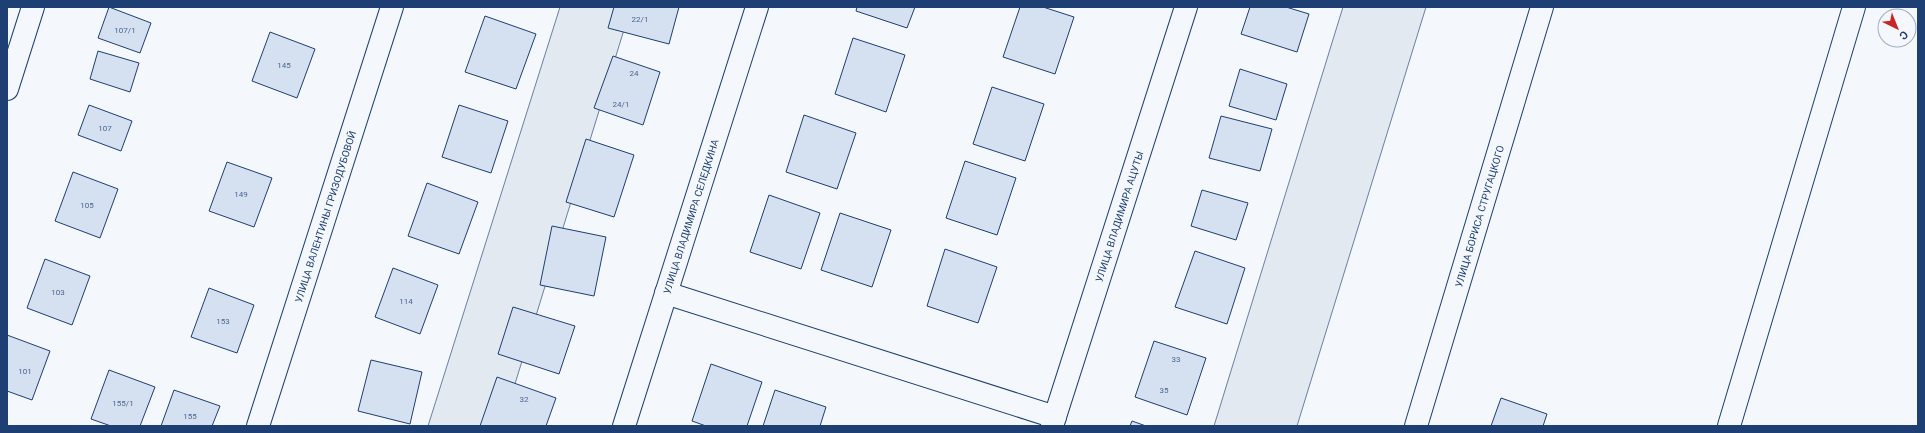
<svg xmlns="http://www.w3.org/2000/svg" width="1925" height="433" font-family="Roboto,sans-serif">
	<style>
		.green { fill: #e3e9f0; stroke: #687fa3 }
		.building { fill: #d5e0f0; stroke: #1d3f73 }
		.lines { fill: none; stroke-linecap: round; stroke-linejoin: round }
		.minor-casing { stroke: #1d3f73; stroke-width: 24 }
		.minor { stroke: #f4f7fb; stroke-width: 22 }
		.labels { text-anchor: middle; stroke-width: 3; stroke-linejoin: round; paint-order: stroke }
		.number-label { font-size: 8px; fill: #4b6792 }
		.street-label { font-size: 10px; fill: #1d3f73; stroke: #f4f7fb }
	</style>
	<rect width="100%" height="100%" fill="#f4f7fb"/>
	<path class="green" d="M560,7h71l-129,419h-74z
		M1343,7h83l-129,419h-83z"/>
	<path class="building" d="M109,7l42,16 -11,30 -42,-15z
		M614,7h65l-10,37 -61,-16z
		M857,7h58l-8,21 -51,-17z
		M1020,7h23l31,10 -19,57 -52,-17z
		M1250,7h36l23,7 -12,38 -56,-18z
		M485,16l51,18 -20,55 -51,-17z
		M270,32l45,17 -18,49 -45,-17z
		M853,38l52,17 -19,57 -51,-18z
		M98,51l41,12 -9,29 -40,-13z
		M613,56l47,16 -17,53 -49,-17z
		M1240,69l47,15 -11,36 -47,-14z
		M992,87l52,17 -19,57 -52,-17z
		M89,105l43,16 -11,30 -43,-16z
		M459,105l49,16 -17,52 -49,-16z
		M804,115l52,18 -19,56 -51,-17z
		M1221,116l51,13 -12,42 -51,-13z
		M586,139l48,16 -20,62 -48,-15z
		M965,161l51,17 -19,57 -51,-17z
		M227,162l45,16 -18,49 -45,-16z
		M73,172l45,17 -18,49 -45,-17z
		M427,183l51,19 -19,52 -51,-18z
		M1202,190l46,13 -12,37 -45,-14z
		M769,195l51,18 -19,56 -51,-17z
		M840,213l51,17 -19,57 -51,-17z
		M552,226l54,11 -12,59 -54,-11z
		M945,249l52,18 -19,56 -51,-17z
		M1195,251l50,17 -18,56 -52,-17z
		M45,259l45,17 -18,49 -45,-17z
		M393,268l45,17 -18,49 -45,-17z
		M209,288l45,17 -17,48 -46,-16z
		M513,307l62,19 -16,48 -61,-20z
		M7,335l43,16 -18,49 -25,-9z
		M1154,341l52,17 -19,57 -52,-18z
		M371,360l51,12 -12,52 -52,-13z
		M711,364l51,18 -15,44h-41l-14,-5z
		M109,370l46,17 -15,39h-29l-20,-7z
		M497,377l59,21 -10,28h-66z
		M174,390l46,16 -8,20h-51z
		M775,390l51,17 -6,19h-57z
		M1501,398l46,16 -4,12h-52z
		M1132,421l14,5h-16z"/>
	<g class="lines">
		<defs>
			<g id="minor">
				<path d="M7,89l26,-82"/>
				<path d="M666,293l389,124"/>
				<path id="s1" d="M258,426l134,-419"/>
				<path id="s2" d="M624,426l133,-419"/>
				<path id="s3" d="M1052,426l134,-419"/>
				<path id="s4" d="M1416,426l126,-419"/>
				<path d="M1729,426l125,-419"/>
			</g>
		</defs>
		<use href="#minor" class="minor-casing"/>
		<use href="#minor" class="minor"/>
	</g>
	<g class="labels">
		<g class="number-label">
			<text x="640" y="22">22/1</text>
			<text x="125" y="33">107/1</text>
			<text x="284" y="68">145</text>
			<text x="634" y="76">24</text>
			<text x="621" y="107">24/1</text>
			<text x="105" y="131">107</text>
			<text x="241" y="197">149</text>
			<text x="87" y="208">105</text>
			<text x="58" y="295">103</text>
			<text x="406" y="304">114</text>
			<text x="223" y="324">153</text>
			<text x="1176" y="362">33</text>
			<text x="25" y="374">101</text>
			<text x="1164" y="393">35</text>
			<text x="524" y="402">32</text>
			<text x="123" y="406">155/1</text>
			<text x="190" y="419">155</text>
		</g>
		<g class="street-label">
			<text dy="4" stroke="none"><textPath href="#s1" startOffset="220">УЛИЦА ВАЛЕНТИНЫ ГРИЗОДУБОВОЙ</textPath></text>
			<text dy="4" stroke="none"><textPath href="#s4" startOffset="219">УЛИЦА БОРИСА СТРУГАЦКОГО</textPath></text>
			<text dy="4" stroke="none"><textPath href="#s2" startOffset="220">УЛИЦА ВЛАДИМИРА СЕЛЕДКИНА</textPath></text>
			<text dy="4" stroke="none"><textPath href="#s3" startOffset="220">УЛИЦА ВЛАДИМИРА АЦУТЫ</textPath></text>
		</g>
	</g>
	<rect width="1925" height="433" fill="none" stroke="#1d3f73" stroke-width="16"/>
	<g transform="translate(1897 28) rotate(137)"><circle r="19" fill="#f4f7fb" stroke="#9eadc5"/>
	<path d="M0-3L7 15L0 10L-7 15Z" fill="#c62828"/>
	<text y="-6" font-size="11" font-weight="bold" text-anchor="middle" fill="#1d3f73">С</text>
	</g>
</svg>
